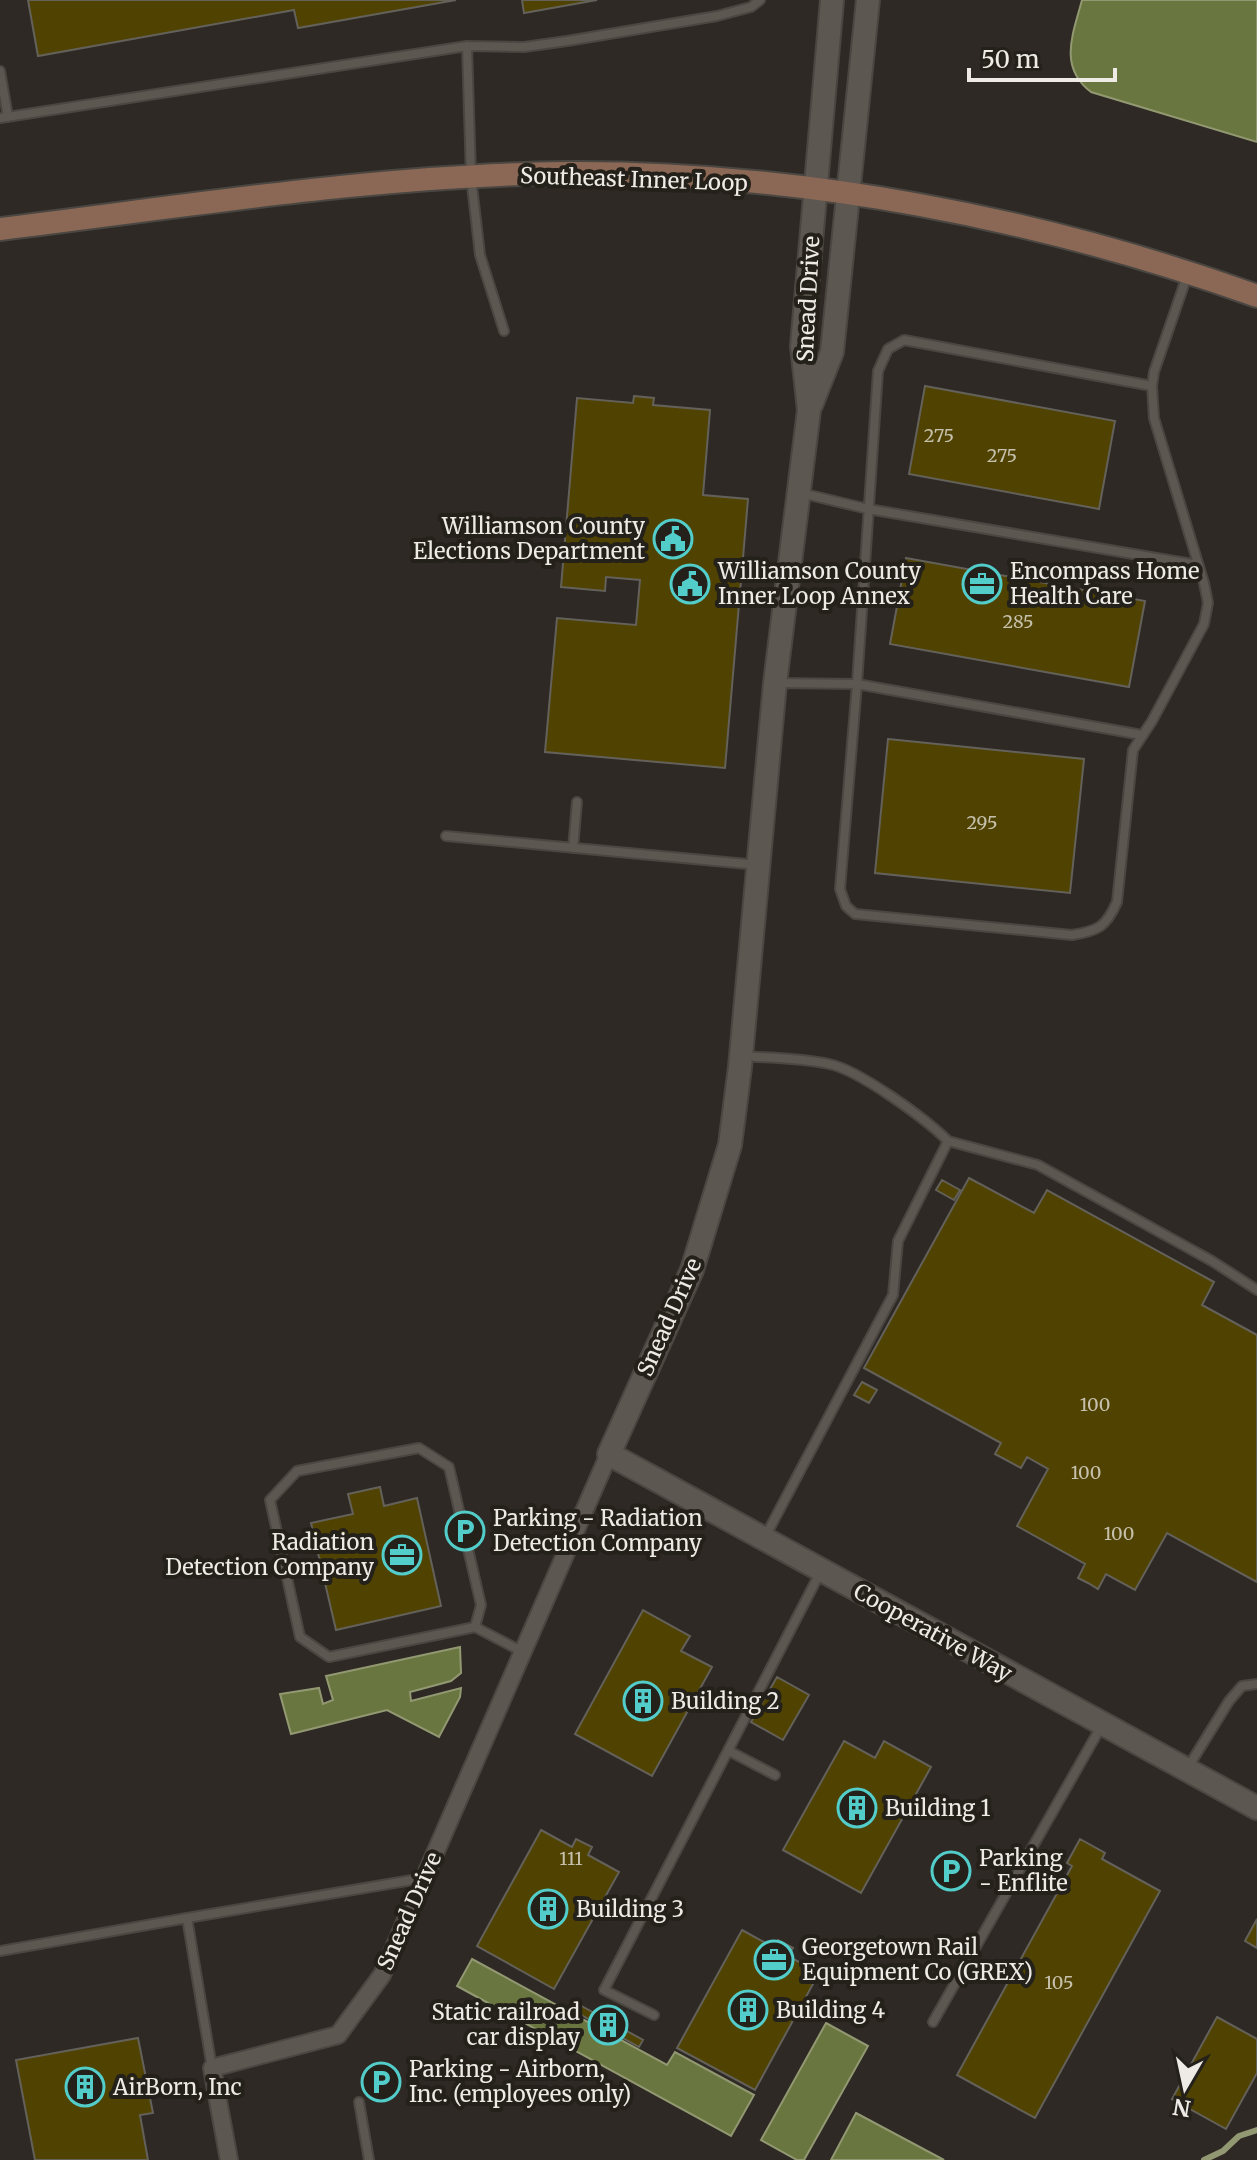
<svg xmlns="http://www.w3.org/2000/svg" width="1257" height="2160" font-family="Merriweather,serif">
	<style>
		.water { fill: #6a7640; stroke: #929972; stroke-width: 2 }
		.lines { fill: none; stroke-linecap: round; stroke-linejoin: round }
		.stream { stroke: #929972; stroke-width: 6 }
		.building { fill: #504200; stroke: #636159; stroke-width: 2 }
		.service-casing { stroke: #4a4641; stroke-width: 12 }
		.minor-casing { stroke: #4a4641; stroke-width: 20 }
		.tertiary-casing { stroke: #4a4641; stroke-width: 26 }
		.secondary-casing { stroke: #4a4641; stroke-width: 26 }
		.service { stroke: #5d5751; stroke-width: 8 }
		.minor { stroke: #5d5751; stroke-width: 16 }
		.tertiary { stroke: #5d5751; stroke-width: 22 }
		.secondary { stroke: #8b6855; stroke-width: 22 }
		.labels { text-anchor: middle; stroke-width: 8; stroke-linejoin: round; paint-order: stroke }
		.number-label { font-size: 18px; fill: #c6c1ad }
		.street-label { font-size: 22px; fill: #eeebe7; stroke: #24201a }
		.poi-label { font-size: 22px; fill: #eeebe7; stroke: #24201a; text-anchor: start }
	</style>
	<rect width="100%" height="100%" fill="#2e2924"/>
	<path class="water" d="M1082,0h175v142l-166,-50c-33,-25 -18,-58 -9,-92z
		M460,1647l1,26 -10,8 -41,11 1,9 50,-13 -1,9 -21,40 -52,-27 -96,24 -11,-40 39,-6 4,16 10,-4 -7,-24z
		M472,1959l195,106 8,-13 79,43 -23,41 -274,-150z
		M826,2023l42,23 -64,114h-7l-36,-20z
		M856,2113l88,47h-113z"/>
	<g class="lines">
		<path class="stream" d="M1204,2160l19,-9 16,-15 18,-6"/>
	</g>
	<path class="building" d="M28,0h428l-158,28 -4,-18 -256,46z
		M522,0h75l-73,13z
		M925,386l190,35 -16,88 -190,-35z
		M634,396l20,2 -1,7 57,5 -7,85 45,4 -23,269 -180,-16 12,-134 79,7 4,-45 -34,-3 -1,14 -44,-4 16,-189 56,5z
		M906,558l239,43 -16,86 -239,-43z
		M888,739l196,20 -14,134 -195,-20z
		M969,1178l65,35 13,-23 167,92 -12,23 55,30v247l-90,-49 -32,57 -29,-16 -8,15 -10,-6 -10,-5 7,-14 -68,-38 31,-57 -21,-12 -6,11 -26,-14 6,-11 -137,-75z
		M942,1180l18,10 -6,10 -18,-10z
		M862,1382l15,8 -8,13 -15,-8z
		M380,1487l4,19 33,-8 24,108 -105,24 -25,-107 42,-9 -5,-20z
		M643,1610l47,26 -9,15 31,16 -60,109 -77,-42z
		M777,1677l32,18 -26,45 -32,-18z
		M844,1741l31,17 9,-17 47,26 -70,126 -78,-43z
		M541,1830l31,17 4,-8 16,8 -4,8 31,17 -65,117 -77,-43z
		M1080,1839l25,14 -3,6 58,32 -125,227 -78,-43 115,-209 -5,-3z
		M1257,1919v29l-12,-7z
		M742,1930l31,17 5,-7 15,8 -5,8 31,17 -64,117 -78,-42z
		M578,2004l65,36 -4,7 -65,-36z
		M1217,2017l40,22v34l-31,56 -54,-30z
		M138,2038l15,75 -13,2 8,45h-113l-19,-100z"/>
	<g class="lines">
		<defs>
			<path id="service" d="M467,46l57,1 43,-6 150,-25 34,-9 9,-7
				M0,71l8,46
				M0,118l467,-72 4,131 9,78 24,76
				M801,493l67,16 330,56
				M776,683l81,1 -17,205 6,17 9,8 217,21c26,-4 34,-8 45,-33l16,-152 19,-29 52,-97 4,-21 -4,-20 -50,-165 -2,-32 2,-14 33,-96
				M1142,735l-285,-51 21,-313 10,-22 16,-9 248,46
				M446,836l312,29
				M573,848l4,-46
				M742,1056c28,2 59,2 87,8 30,6 97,55 119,77l-50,100 -5,54 -128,242
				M948,1141l90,24 174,96 45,29
				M475,1627l-146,30 -29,-20 -30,-137 27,-29 122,-23 30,19 32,138 -6,22 48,25
				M729,1751l46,24
				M1187,1769l42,-68 13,-15 15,-2
				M0,1951l187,-33
				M654,2015l-50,-25 217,-419
				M933,2022l169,-297
				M212,2068l-25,-150 237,-40
				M359,2102l10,58"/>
			<path id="minor" d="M229,2160l-17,-92 126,-33 44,-60 227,-521"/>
			<path id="tertiary" d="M832,0l-30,346 7,64 -34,273 -35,384 -10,78 -38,125 -83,184 648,354
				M811,405l21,-53 36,-352"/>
			<path id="secondary" d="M0,229c188,-23 377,-54 567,-56 234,-1 470,44 690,123"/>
		</defs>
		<use href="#service" class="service-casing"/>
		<use href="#minor" class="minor-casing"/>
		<use href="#tertiary" class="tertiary-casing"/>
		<use href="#secondary" class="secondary-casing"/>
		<use href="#service" class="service"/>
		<use href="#minor" class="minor"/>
		<use href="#tertiary" class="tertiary"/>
		<use href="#secondary" class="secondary"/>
	</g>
	<defs>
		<symbol id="civic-ring" viewBox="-11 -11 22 22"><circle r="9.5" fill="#24201a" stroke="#53cdca" stroke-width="1.5"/><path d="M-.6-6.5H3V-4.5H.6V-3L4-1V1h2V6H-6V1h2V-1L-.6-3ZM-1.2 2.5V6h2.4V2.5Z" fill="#53cdca"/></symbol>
		<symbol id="office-ring" viewBox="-11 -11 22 22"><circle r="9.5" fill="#24201a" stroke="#53cdca" stroke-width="1.5"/><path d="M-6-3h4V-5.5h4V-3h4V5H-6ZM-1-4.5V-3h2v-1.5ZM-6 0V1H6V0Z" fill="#53cdca"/></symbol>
		<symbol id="parking-ring" viewBox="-11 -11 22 22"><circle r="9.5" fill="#24201a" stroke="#53cdca" stroke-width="1.5"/><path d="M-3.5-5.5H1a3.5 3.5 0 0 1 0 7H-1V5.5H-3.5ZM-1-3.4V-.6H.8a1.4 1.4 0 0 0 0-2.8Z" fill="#53cdca"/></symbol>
		<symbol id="building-ring" viewBox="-11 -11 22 22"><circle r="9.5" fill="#24201a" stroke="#53cdca" stroke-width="1.5"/><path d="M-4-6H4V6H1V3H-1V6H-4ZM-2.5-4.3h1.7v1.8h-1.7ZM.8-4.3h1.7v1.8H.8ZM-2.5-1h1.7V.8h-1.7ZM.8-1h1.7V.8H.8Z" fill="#53cdca"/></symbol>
	</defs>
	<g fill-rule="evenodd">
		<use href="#civic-ring" x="651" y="517" width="44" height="44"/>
		<use href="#civic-ring" x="668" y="562" width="44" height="44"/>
		<use href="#office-ring" x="960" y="562" width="44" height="44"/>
		<use href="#parking-ring" x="443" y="1509" width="44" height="44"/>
		<use href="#office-ring" x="380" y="1533" width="44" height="44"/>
		<use href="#building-ring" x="621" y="1679" width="44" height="44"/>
		<use href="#building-ring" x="835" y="1786" width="44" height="44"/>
		<use href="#parking-ring" x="929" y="1849" width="44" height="44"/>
		<use href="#building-ring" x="526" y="1887" width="44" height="44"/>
		<use href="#office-ring" x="752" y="1938" width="44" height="44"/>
		<use href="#building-ring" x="726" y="1988" width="44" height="44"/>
		<use href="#building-ring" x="586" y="2003" width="44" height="44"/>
		<use href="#parking-ring" x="359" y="2060" width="44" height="44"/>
		<use href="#building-ring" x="63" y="2065" width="44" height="44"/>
	</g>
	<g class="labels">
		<g class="number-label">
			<text x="939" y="442">275</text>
			<text x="1002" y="462">275</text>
			<text x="1018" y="628">285</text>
			<text x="982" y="829">295</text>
			<text x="1095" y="1411">100</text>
			<text x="1086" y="1479">100</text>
			<text x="1119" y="1540">100</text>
			<text x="571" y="1865">111</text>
			<text x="1059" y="1989">105</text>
		</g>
		<g class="street-label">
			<text transform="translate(634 179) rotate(2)" y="8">Southeast Inner Loop</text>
			<text transform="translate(808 299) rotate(-87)" y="8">Snead Drive</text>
			<text transform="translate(669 1317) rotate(-66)" y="8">Snead Drive</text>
			<text transform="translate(933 1632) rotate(29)" y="8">Cooperative Way</text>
			<text transform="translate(409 1911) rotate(-66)" y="8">Snead Drive</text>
		</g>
		<g class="poi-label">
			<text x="645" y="534" text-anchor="end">Williamson County<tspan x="645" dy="25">Elections Department</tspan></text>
			<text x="718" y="579">Williamson County<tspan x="718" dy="25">Inner Loop Annex</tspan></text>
			<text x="1010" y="579">Encompass Home<tspan x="1010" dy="25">Health Care</tspan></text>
			<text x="493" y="1526">Parking - Radiation<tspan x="493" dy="25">Detection Company</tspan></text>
			<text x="374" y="1550" text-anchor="end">Radiation<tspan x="374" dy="25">Detection Company</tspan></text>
			<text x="671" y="1709">Building 2</text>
			<text x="885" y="1816">Building 1</text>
			<text x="979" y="1866">Parking<tspan x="979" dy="25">- Enflite</tspan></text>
			<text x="576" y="1917">Building 3</text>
			<text x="802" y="1955">Georgetown Rail<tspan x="802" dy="25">Equipment Co (GREX)</tspan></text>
			<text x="776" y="2018">Building 4</text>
			<text x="580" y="2020" text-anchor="end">Static railroad<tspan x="580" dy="25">car display</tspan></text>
			<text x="409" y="2077">Parking - Airborn,<tspan x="409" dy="25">Inc. (employees only)</tspan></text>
			<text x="113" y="2095">AirBorn, Inc</text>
		</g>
	</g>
	<g transform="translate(1185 2088) rotate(189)" stroke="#24201a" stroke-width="6" paint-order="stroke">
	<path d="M0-6L14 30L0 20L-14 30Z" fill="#eeebe7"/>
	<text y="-12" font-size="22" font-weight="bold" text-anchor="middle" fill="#eeebe7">N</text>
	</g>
	<path d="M969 68v12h146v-12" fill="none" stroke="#eeebe7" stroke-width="4"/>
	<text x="981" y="68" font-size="24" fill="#eeebe7" stroke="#24201a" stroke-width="6" paint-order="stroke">50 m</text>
</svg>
